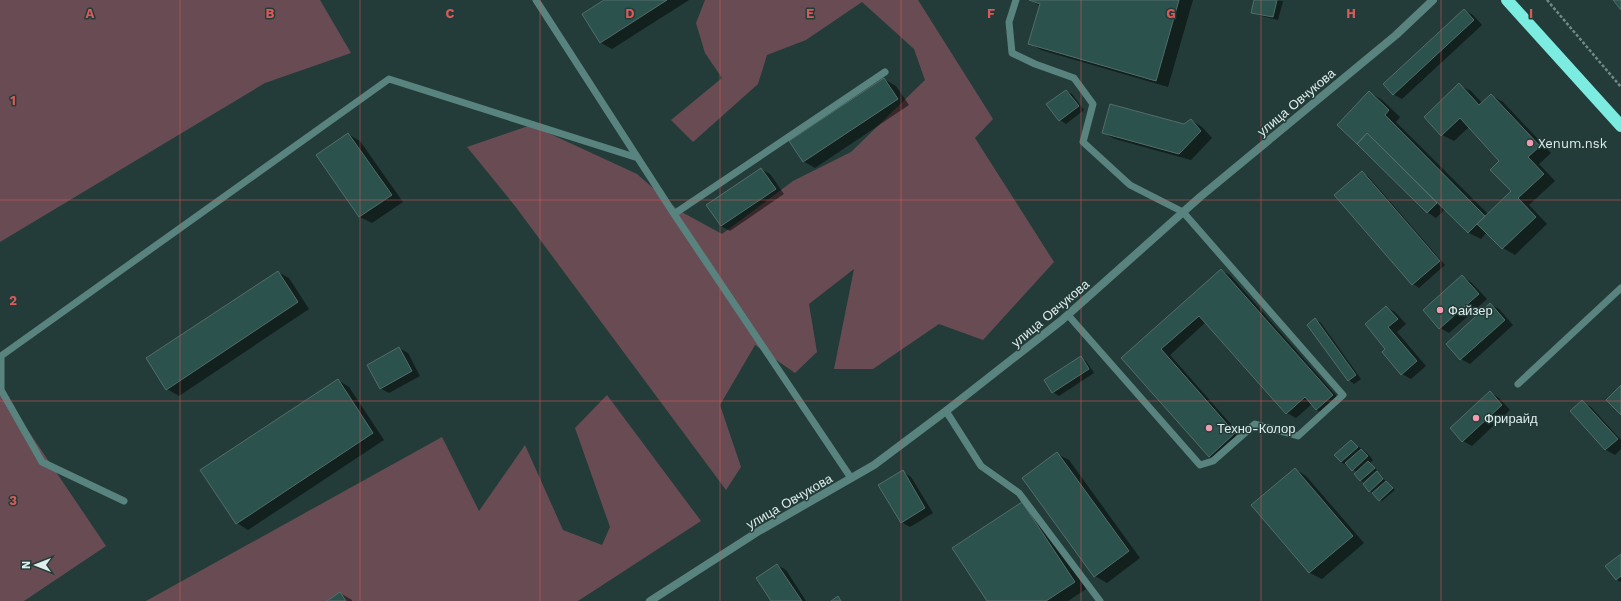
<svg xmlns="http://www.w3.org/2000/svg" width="1621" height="601" font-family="'Work Sans',sans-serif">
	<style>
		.green { fill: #694c53 }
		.shadow { fill: #0007 }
		.building { fill: #2c524e; stroke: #526d6a }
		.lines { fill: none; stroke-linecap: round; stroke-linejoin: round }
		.path { stroke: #748986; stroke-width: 2.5; stroke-dasharray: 3 2; stroke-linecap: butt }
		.lane { stroke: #59837e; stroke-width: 7 }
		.street { stroke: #59837e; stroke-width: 8 }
		.highway { stroke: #7cece0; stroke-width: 12 }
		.grid { fill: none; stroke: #d85a59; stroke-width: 1; stroke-opacity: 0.55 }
		.poi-dot { fill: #f29aae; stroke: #233c39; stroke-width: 1.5 }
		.labels { text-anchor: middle; stroke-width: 3; stroke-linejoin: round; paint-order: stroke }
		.street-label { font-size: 13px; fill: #dfeeec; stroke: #233c39 }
		.poi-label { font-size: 13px; fill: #dfeeec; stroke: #233c39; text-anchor: start }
		.grid-label { font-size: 13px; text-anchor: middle; font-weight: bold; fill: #d85a59; stroke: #233c39; stroke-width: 3; stroke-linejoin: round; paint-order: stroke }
	</style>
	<rect width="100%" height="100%" fill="#233c39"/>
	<path class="green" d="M0,0h320l31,53 -86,30 -265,159z
		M705,0h213l75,119 -18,19 79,124 -71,78 -44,-16 -66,45h-39l20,-100 -45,35 8,48 -22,21 -40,-28 -35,60 21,62 -15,23 -211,-284 -48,-59 64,-22 106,49 41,36 44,24 71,-53 58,-29 74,-72 -11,-31 -52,-47 -56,38 -39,15 -9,29 -65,58 -22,-22 51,-42 -17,-25 -9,-30z
		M0,389l106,157 -82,55h-24z
		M607,395l94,126 -123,80h-432l296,-164 37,74 46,-66 38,85 39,15 8,-18 -35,-99z"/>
	<path class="shadow" d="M606,0h83l-77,49 -11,-6z
		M1030,0h163l-25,87 -127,-37 -12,-7 11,-37z
		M1255,0l28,1 -5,19 -20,-5 -5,-3z
		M1464,10l9,5 9,10 -80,74 -9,-5z
		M884,79l12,7 13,19 -94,63 -12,-7z
		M1459,85l12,6 11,12 9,-8 12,7 48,51 -12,11 16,17 -26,24 18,19 -32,31 -12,-7 -16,-16 -6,7 -12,-6 -24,-24 -9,9 -9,-6 -69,-69 12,-50 11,6 19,18 -4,5 92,92 25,-23 -13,-30 -31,-34 -15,14 -12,-6z
		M1066,91l6,3 12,16 -18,14 -6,-4 -12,-16z
		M1191,120l11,7 10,11 -21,22 -76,-21 -12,-6 81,-8z
		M348,134l12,7 43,61 -31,21 -12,-6 -43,-62z
		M761,169l9,5 14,20 -54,37 -9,-5z
		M1362,173l6,3 77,89 -26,23 -6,-4 -77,-89z
		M1221,270l9,5 111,126 -15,14 -9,-5 -5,-6 -16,14 -9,-5 -81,-91 -36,33 73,83 -25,23 -9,-5 -87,-98z
		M278,272l11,6 20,31 -130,87 -12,-7z
		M1462,276l9,6 16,17 -38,34 -9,-5z
		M1490,304l9,5 14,16 -43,39 -9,-5 -14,-15z
		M1386,307l9,5 11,12 -9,8 29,34 -15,13 -9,-5 -15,-25z
		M1316,320l5,3 40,56 -7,5 -5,-4z
		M399,348l9,5 12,23 -31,17 -9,-5z
		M1081,358l5,3 8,12 -35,23 -6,-4 -8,-12z
		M338,380l11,7 35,53 -136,90 -11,-7z
		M1490,392l9,6 11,12 -38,36 -9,-5z
		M1582,402l9,5 30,33v9l-6,6 -9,-5 -35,-39z
		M1351,441l16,12 6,7 -3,3 7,7 -14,12 -2,-2 -4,-8 -16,-10z
		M1057,454l12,6 71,98 -33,25 -12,-7z
		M1295,469l11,7 58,67 -42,36 -12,-6 -58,-68z
		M903,472l8,5 22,36 -23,14 -9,-5z
		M1377,473l18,17 -13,11 -12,-10z
		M1022,503l11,7 53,79 -18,12h-80z
		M1621,555v27l-4,-2z
		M777,565l9,5 20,31h-34z
		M340,593l12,7v1h-24z"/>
	<path class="building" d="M604,0h63l-67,43 -18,-29z
		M1029,0h150l-23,81 -128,-37 12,-40z
		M1254,0h23l-4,17 -22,-4z
		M1613,0h8v10z
		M1464,9l10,11 -81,75 -10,-11z
		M884,78l14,21 -95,63 -14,-21z
		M1459,83l20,22 12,-11 49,52 -12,11 16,17 -26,24 18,19 -34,32 -25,-25 34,-33 -21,-21 9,-9 -39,-43 -19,18 -17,-19z
		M1066,90l13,16 -20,15 -13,-17z
		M1369,91l20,19 -4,5 100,101 -17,17 -101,-100 -10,11 -20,-19z
		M1110,104l74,20 7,-5 10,12 -22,23 -77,-21z
		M348,133l44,62 -33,22 -43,-62z
		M1367,133l70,70 -10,10 -70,-69z
		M761,168l15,21 -55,37 -15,-21z
		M1362,171l78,90 -28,24 -78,-90z
		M1221,269l112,126 -17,15 -11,-13 -19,17 -87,-98 -38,33 74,84 -26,24 -88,-99z
		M278,271l20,31 -132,88 -20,-32z
		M1462,275l17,19 -40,35 -16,-19z
		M1490,303l15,17 -45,40 -14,-16z
		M1386,306l12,13 -10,8 29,34 -16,14 -19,-23 3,-3 -20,-25z
		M1315,318l41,57 -8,6 -41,-56z
		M399,347l13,24 -32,18 -13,-24z
		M1081,356l8,13 -37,24 -8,-13z
		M338,379l35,54 -137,91 -36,-54z
		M1621,385v30l-15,-15z
		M1490,391l12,14 -40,37 -12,-14z
		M1582,400l36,39 -13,11 -35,-39z
		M1351,440l7,7 -17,15 -7,-7z
		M1361,449l7,7 -16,15 -7,-8z
		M1057,452l72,99 -35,26 -72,-99z
		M1368,461l7,7 -15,13 -6,-7z
		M1295,468l58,68 -44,37 -58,-68z
		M903,470l22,38 -24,15 -23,-38z
		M1377,471l6,8 -14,13 -6,-8z
		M1386,481l7,7 -14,13 -7,-8z
		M1022,502l53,80 -29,19h-59l-35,-53z
		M1621,554v22l-5,4 -11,-14z
		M777,564l25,37h-31l-15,-23z
		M340,592l6,9h-19z
		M838,596l3,5h-10z"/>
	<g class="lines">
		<path class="path" d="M1547,0l74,87"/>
		<path class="lane" d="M536,0l138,214
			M1016,0l-7,22 3,31 23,11 39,14 19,26 -10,38 47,43 53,27 160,183 -45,41 -43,-12 -42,37 -13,4 -132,-150
			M1518,384l103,-96
			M946,411l35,55 38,27 81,108
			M851,478l-177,-264 211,-142
			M124,501l-82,-39 -41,-72v-34l388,-277 249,79"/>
		<path class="street" d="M650,601l109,-70 115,-66 72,-54 116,-91 138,-123 196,-162 37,-35"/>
		<path class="highway" d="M1507,0l114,126"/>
	</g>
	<path class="grid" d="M180,0v601M360,0v601M540,0v601M720,0v601M901,0v601M1081,0v601M1261,0v601M1441,0v601M0,200h1621M0,401h1621"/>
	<g class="poi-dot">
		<circle cx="1530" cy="143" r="4"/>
		<circle cx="1440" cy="310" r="4"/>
		<circle cx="1476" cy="418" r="4"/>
		<circle cx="1209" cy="428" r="4"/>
	</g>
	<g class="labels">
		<g class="street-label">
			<text transform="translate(1296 102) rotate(-40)" y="5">улица Овчукова</text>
			<text transform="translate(1050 313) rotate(-40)" y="5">улица Овчукова</text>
			<text transform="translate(789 501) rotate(-30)" y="5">улица Овчукова</text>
		</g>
		<g class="poi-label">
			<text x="1538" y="148">Xenum.nsk</text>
			<text x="1448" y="315">Файзер</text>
			<text x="1484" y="423">Фрирайд</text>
			<text x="1217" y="433">Техно-Колор</text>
		</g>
	</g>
	<g class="grid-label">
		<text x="90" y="18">A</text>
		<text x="270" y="18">B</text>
		<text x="450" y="18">C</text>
		<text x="630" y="18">D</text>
		<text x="810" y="18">E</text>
		<text x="991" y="18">F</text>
		<text x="1171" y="18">G</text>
		<text x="1351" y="18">H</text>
		<text x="1531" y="18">I</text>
		<text x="13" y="105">1</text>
		<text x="13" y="305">2</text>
		<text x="13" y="505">3</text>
	</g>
	<g transform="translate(36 565) rotate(270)" stroke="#233c39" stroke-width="3" paint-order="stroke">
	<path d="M0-3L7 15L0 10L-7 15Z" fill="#dfeeec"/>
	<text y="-6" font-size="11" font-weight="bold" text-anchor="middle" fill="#dfeeec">N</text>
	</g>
</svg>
